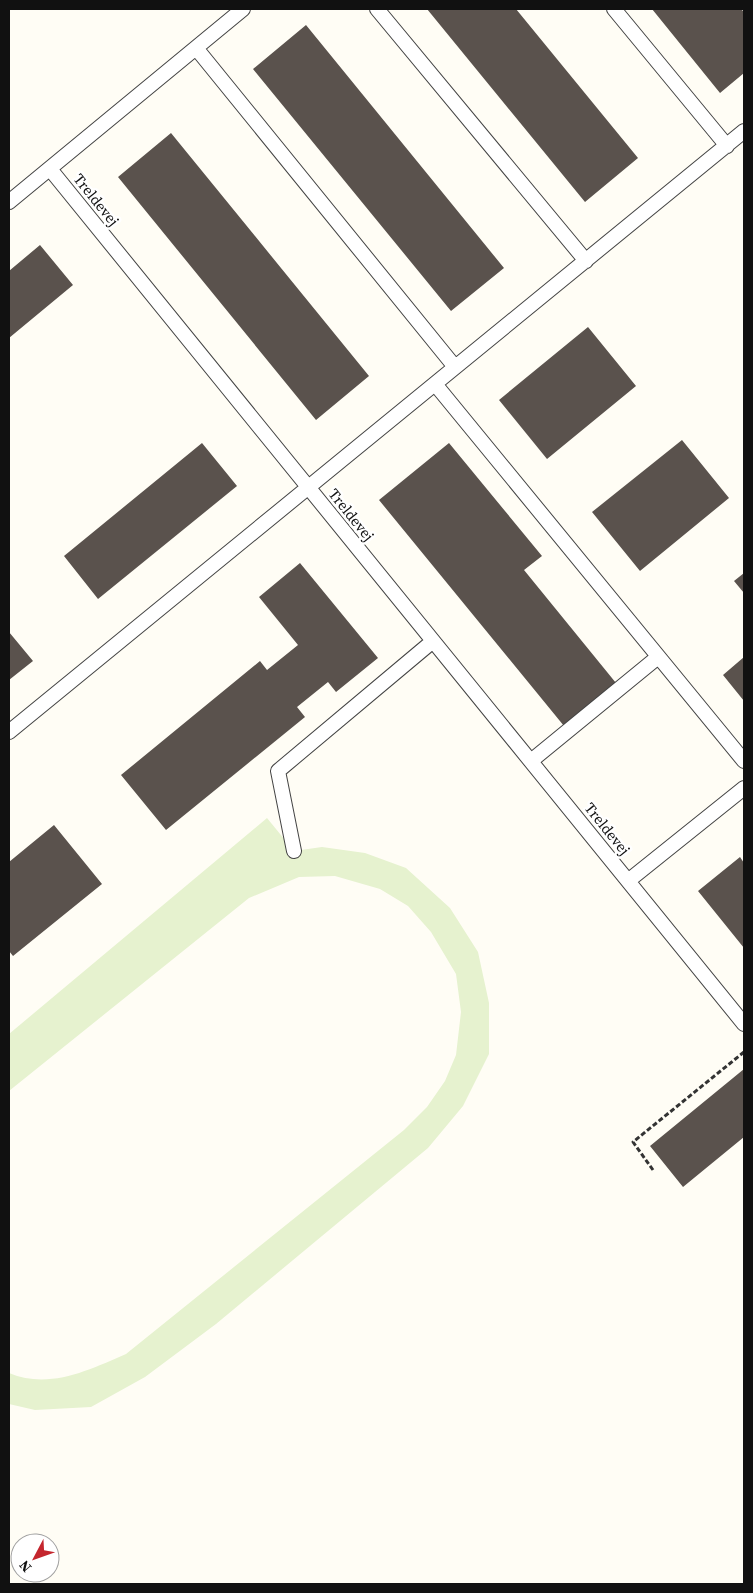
<svg xmlns="http://www.w3.org/2000/svg" width="753" height="1593" font-family="'Source Serif 4',serif">
	<style>
		.pitch { fill: #e6f2cf }
		.building { fill: #5a524d }
		.lines { fill: none; stroke-linecap: round; stroke-linejoin: round }
		.service-casing { stroke: #444; stroke-width: 16 }
		.path { stroke: #333; stroke-width: 3; stroke-dasharray: 5 2.5; stroke-linecap: butt }
		.service { stroke: #fff; stroke-width: 14 }
		.labels { text-anchor: middle; stroke-width: 5; stroke-linejoin: round; paint-order: stroke }
		.street-label { font-size: 15px; fill: #111; stroke: #fff }
	</style>
	<rect width="100%" height="100%" fill="#fffdf5"/>
	<path class="pitch" d="M267,818l27,33 28,-4 43,6 41,15 44,40 28,44 11,51v51l-26,52 -35,42 -212,176 -71,53 -54,30 -56,3 -26,-6v-31c40,17 80,-3 117,-19l278,-224 23,-23 18,-26 11,-26 5,-43 -5,-38 -25,-42 -23,-26 -28,-17 -45,-13 -36,1 -50,21 -240,193v-57z"/>
	<path class="building" d="M427,9h89l122,149 -53,44z
		M652,9h89l3,3v61l-24,20z
		M306,25l198,243 -53,43 -198,-242z
		M171,133l198,243 -53,44 -198,-243z
		M40,245l33,40 -64,53v-67z
		M588,327l48,59 -89,73 -48,-59z
		M682,440l47,58 -89,73 -48,-59z
		M202,443l35,43 -139,113 -34,-43z
		M449,443l93,113 -18,14 92,113 -52,43 -185,-226z
		M300,563l78,95 -42,34 -8,-10 -31,25 8,10 -139,113 -45,-55 139,-114 7,9 31,-25 -39,-48z
		M744,573v20l-10,-12z
		M9,632l24,29 -24,19z
		M744,657v44l-21,-26z
		M54,825l48,59 -89,72 -4,-5v-89z
		M740,857l4,6v85l-46,-57z
		M744,1069v68l-61,50 -33,-41z"/>
	<g class="lines">
		<defs>
			<path id="service" d="M377,9l209,252
				M614,9l113,137
				M196,48l259,319
				M50,169l694,855
				M9,202l234,-193
				M435,384l309,377
				M9,732l735,-601
				M531,761l127,-104
				M294,851l-16,-80 155,-130
				M628,881l116,-93"/>
		</defs>
		<use href="#service" class="service-casing"/>
		<path class="path" d="M653,1170l-20,-28 111,-90"/>
		<use href="#service" class="service"/>
	</g>
	<g class="labels">
		<g class="street-label">
			<text transform="translate(96 200) rotate(51)" y="5">Treldevej</text>
			<text transform="translate(351 515) rotate(51)" y="5">Treldevej</text>
			<text transform="translate(607 829) rotate(51)" y="5">Treldevej</text>
		</g>
	</g>
	<rect width="753" height="1593" fill="none" stroke="#111111" stroke-width="20"/>
	<g transform="translate(35 1558) rotate(229)"><circle r="24" fill="#ffffff" stroke="#a0a0a0"/>
	<path d="M0-4L9 19L0 12L-9 19Z" fill="#c4262e"/>
	<text y="-8" font-size="14" font-weight="bold" text-anchor="middle" fill="#111111">N</text>
	</g>
</svg>
